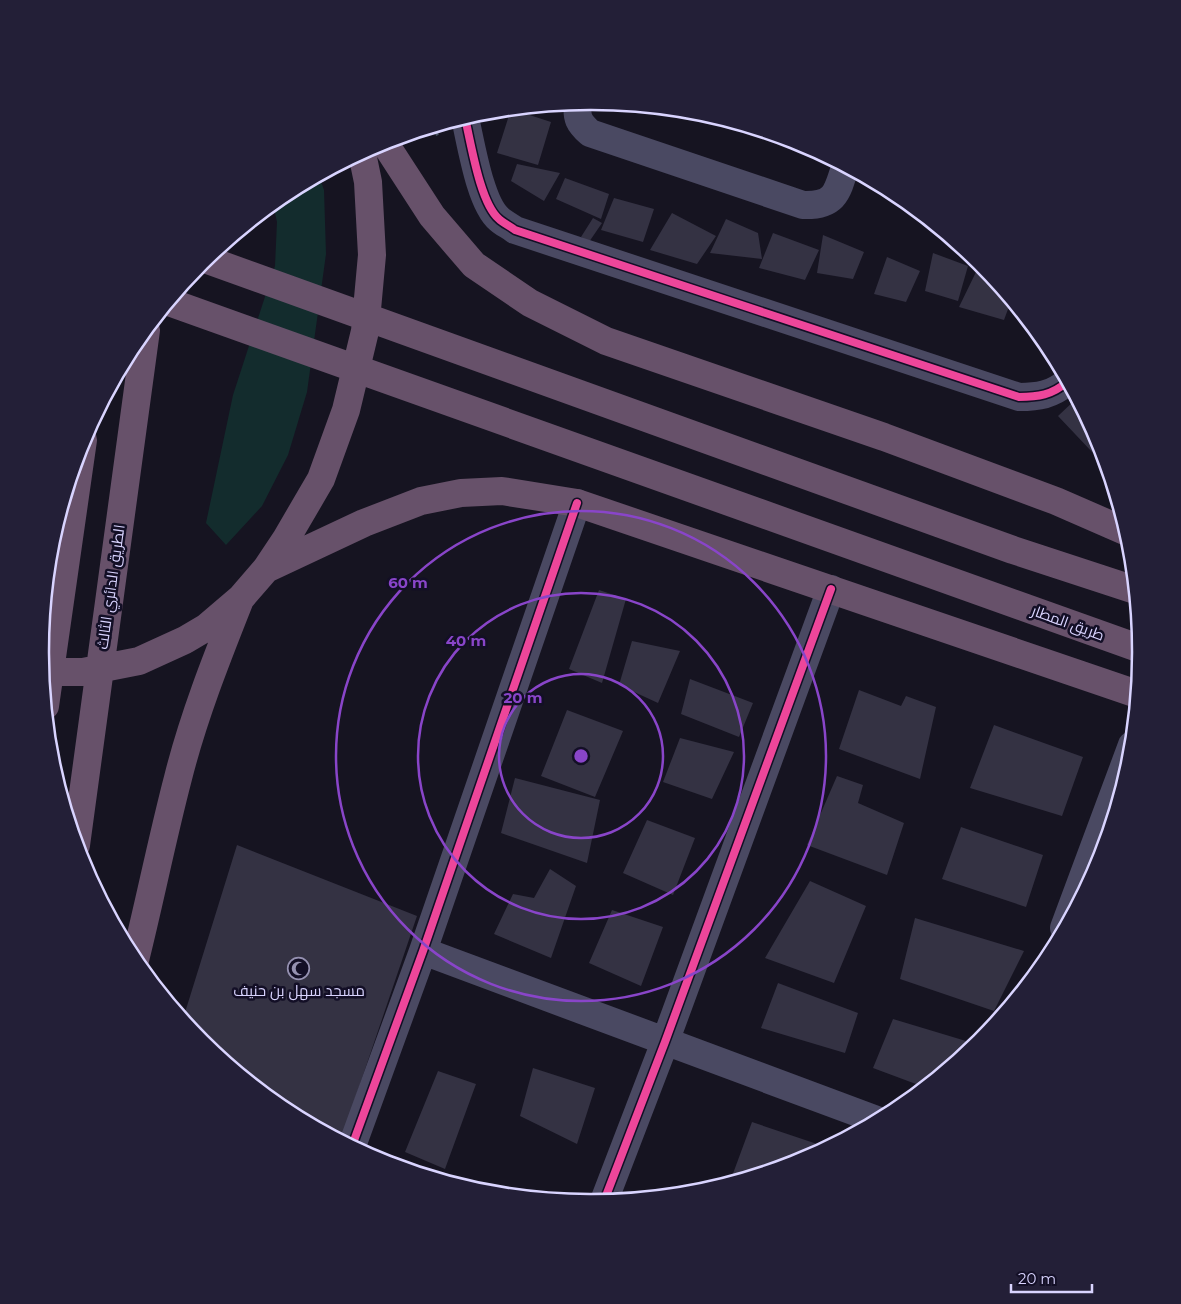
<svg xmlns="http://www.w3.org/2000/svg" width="1181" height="1304" font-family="Montserrat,Cairo,sans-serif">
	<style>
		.green { fill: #132c2d }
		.building { fill: #343243 }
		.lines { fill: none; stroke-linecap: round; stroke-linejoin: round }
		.path { stroke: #44505f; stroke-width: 3; stroke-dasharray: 2.5 4; stroke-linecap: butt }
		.street { stroke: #4a4962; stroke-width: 28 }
		.highway { stroke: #67516a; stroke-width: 28 }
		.cycleway-casing { stroke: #130f26; stroke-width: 11 }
		.cycleway { stroke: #ed469a; stroke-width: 8 }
		.ring { fill: none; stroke: #8945c9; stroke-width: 2.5 }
		.labels { text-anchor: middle; stroke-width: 5; stroke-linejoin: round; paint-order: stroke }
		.street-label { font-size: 15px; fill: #d9d4ff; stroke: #130f26 }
		.poi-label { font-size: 15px; fill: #d9d4ff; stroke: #130f26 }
		.rim { fill: none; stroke: #d9d4ff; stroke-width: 2.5 }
		.centre { fill: #8945c9; stroke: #130f26; stroke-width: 2.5 }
		.ring-label { font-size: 15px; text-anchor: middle; font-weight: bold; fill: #8945c9; stroke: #130f26; stroke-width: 5; stroke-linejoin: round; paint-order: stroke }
	</style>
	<rect width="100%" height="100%" fill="#161421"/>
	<path class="green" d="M319,176l5,14 2,64 -19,138 -19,63 -26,51 -36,39 -20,-22 27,-128 42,-129 2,-44 -4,-18 12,-10z"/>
	<path class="building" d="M511,109l40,13 -13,43 -41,-12z
		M517,164l43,9 -16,28 -33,-20z
		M565,178l44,16 -8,25 -45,-20z
		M614,198l40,11 -11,33 -42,-12z
		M672,213l44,23 -19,28 -47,-14z
		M593,218l9,5 -13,19 -8,-5z
		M726,219l32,14 4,26 -52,-6z
		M773,233l46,17 -14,30 -46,-12z
		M823,235l41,17 -11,27 -36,-6z
		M933,253l35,13 -10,35 -33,-10z
		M887,257l33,14 -14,31 -32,-8z
		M976,272l15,4 20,25 -7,19 -45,-13z
		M1076,399l23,43 2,4 -8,7 -35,-37z
		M599,590l27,9 -24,84 -33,-14z
		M632,641l48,10 -22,52 -39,-18z
		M690,679l63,24 -14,34 -58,-23z
		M859,690l42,16 5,-10 30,11 -16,72 -81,-30z
		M567,710l56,21 -28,66 -54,-21z
		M994,725l89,32 -21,59 -92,-28z
		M680,738l54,14 -22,47 -49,-17z
		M837,776l26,9 -5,18 46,20 -17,52 -80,-30z
		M515,778l85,22 -13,63 -86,-30z
		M647,820l48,18 -22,57 -50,-22z
		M961,827l82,28 -17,52 -84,-28z
		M237,845l180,71 -76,224 -57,-30 -83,-69 -18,-22z
		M550,869l26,17 -25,72 -57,-24 19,-40 21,4z
		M810,881l56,25 -32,77 -69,-25z
		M612,910l51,17 -22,59 -52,-23z
		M915,918l109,33 -30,60 -94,-32z
		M778,983l80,30 -13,40 -84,-25z
		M893,1019l83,25 -52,43 -51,-19z
		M533,1068l62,20 -18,56 -57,-28z
		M438,1071l38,13 -31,85 -40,-17z
		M752,1122l74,25 -25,14 -65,19 -5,-1z"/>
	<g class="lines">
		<path class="path" d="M434,127l5,12"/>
		<path class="street" d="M578,103c-2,15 1,20 12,30l213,72c31,1 34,-11 42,-38
			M465,118c6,25 15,85 34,101 4,4 11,7 16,11l504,167c19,0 33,-2 48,-15
			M1064,928l68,-183
			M423,951l454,169
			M352,1146l71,-195 154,-448
			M604,1201l61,-159 166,-453"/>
		<path class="highway" d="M384,142l48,74 42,49 56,38 76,38 278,96 172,64 71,31
			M205,259l808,291 122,40
			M169,302l972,347
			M266,569l98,-46 57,-22 40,-8 41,-2 75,12 560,191
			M42,672h41l56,-11 46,-21 22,-13 34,-29 25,-29 20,-30 35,-60 25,-69 19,-79 7,-76 -4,-73 -6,-29
			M45,706l38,-266
			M76,845l70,-515
			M135,960c15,-60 27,-121 43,-182 15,-60 38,-118 61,-176"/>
		<defs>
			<path id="cycleway" d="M465,118c6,25 15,85 34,101 4,4 11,7 16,11l504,167c19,0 33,-2 48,-15
				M352,1146l71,-195 154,-448
				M604,1201l61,-159 166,-453"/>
		</defs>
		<use href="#cycleway" class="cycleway-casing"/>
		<use href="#cycleway" class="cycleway"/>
	</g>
	<g class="ring">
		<circle cx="581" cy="756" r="82"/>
		<circle cx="581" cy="756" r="163"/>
		<circle cx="581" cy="756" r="245"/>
	</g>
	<defs>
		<symbol id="mosque-ring" viewBox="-11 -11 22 22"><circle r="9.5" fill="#130f26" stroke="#9591b1" stroke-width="1.5"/><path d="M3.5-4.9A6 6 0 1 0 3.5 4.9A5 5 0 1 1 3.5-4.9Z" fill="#9591b1"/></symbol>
	</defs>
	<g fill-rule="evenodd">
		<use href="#mosque-ring" x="286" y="956" width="25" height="25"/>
	</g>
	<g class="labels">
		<g class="street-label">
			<text transform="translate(111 587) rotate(-82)" y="5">الطريق الدائري الثالث</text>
			<text transform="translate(1068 623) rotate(20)" y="5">طريق المطار</text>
		</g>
		<g class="poi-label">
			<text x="299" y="996">مسجد سهل بن حنيف</text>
		</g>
	</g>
	<path d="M0 0H1181V1304H0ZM590 110H591A541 541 0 0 1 1132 651V653A541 541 0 0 1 591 1194H590A541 541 0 0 1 49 653V651A541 541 0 0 1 590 110Z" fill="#231f37" fill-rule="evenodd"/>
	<path class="rim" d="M590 110H591A541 541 0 0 1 1132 651V653A541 541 0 0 1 591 1194H590A541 541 0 0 1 49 653V651A541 541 0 0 1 590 110Z"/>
	<circle cx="581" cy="756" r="8" class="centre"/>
	<g class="ring-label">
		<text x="408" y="588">60 m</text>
		<text x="466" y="646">40 m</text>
		<text x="523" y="703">20 m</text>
	</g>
	<path d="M1011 1284v8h81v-8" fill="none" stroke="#d9d4ff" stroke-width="2.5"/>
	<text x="1018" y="1284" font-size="15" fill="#d9d4ff" stroke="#130f26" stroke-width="4" paint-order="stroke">20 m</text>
</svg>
